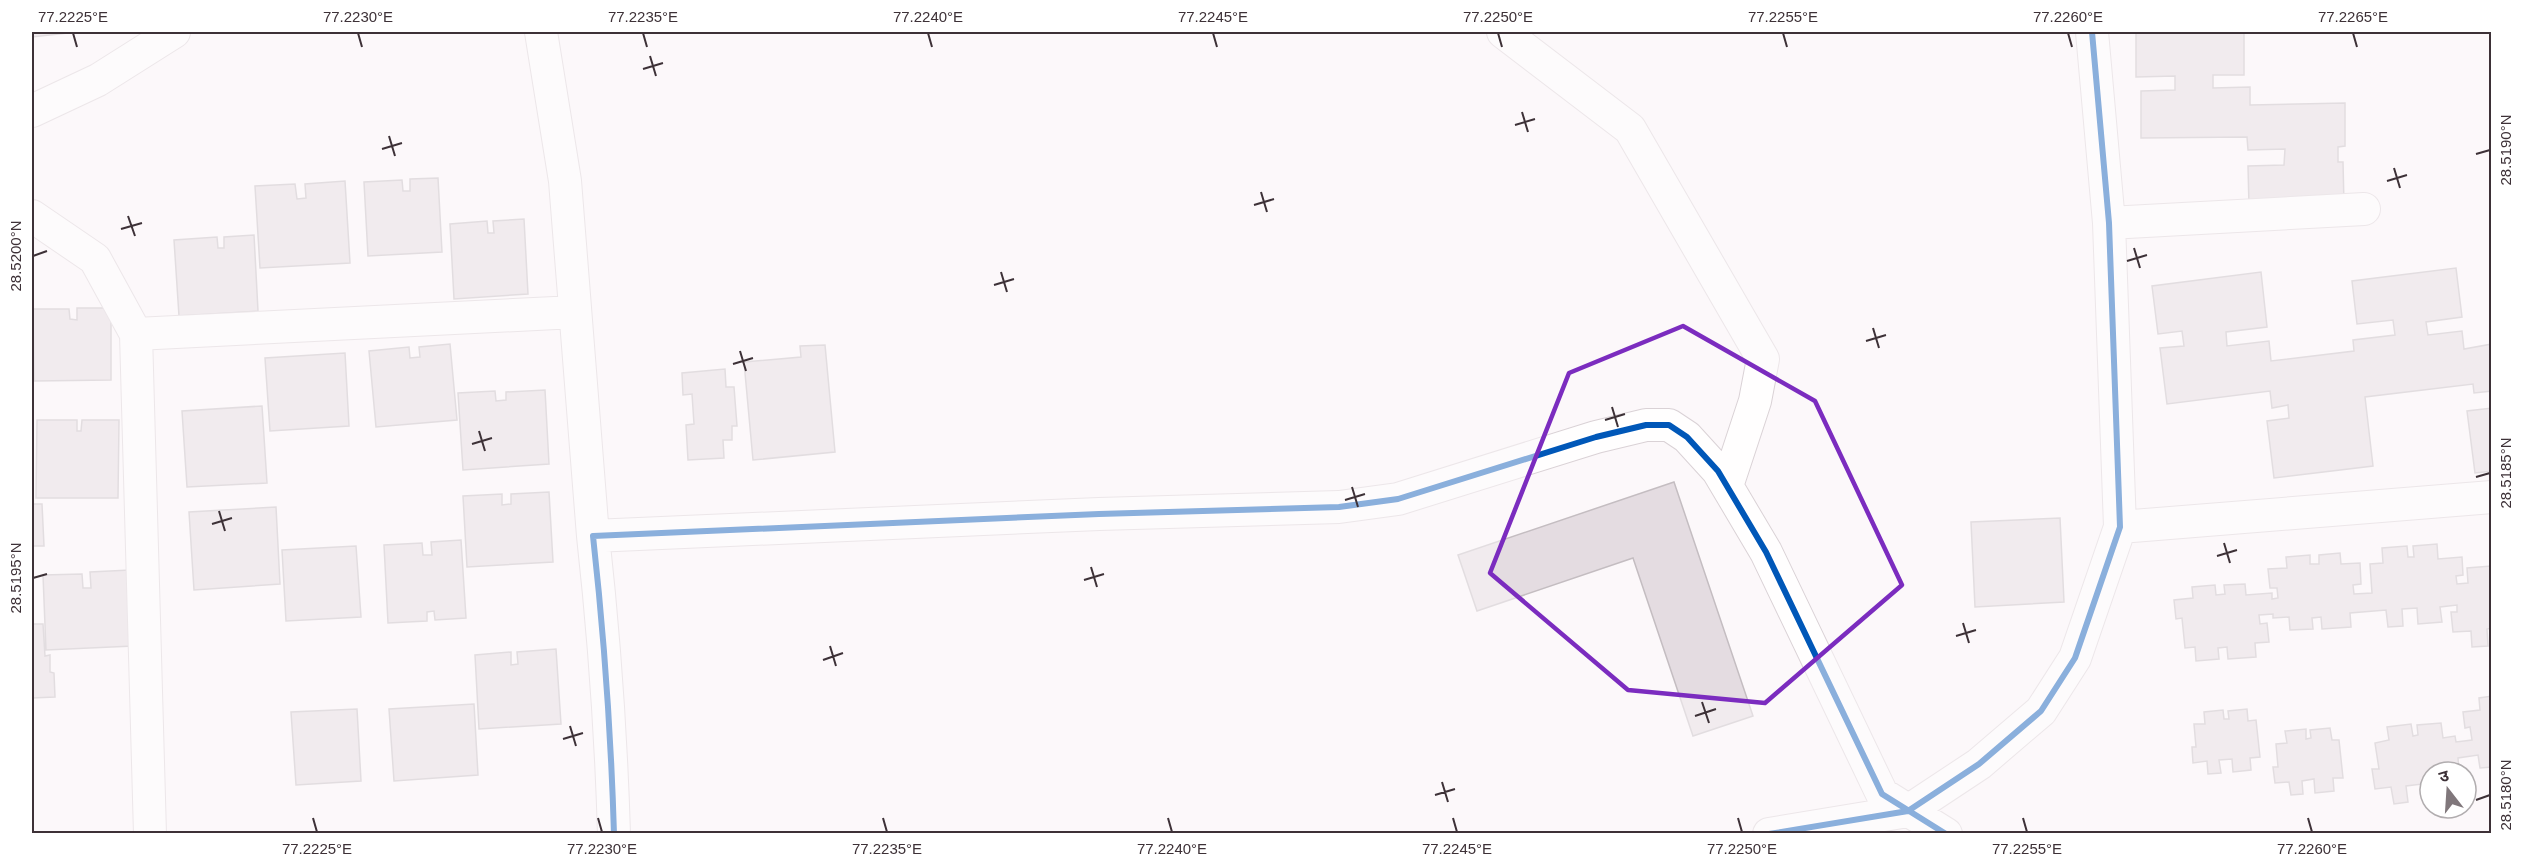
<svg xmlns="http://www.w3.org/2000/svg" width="2523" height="865" font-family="Helvetica,'Noto Sans Devanagari',sans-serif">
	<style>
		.building { fill: #e4dce1; stroke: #c4bdc1; stroke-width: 1.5 }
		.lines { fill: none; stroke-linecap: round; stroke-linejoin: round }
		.street-casing { stroke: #dad2d6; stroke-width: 34 }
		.street { stroke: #fffefe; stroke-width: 32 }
		.cycleway-casing { stroke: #fff; stroke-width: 10 }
		.cycleway { stroke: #0057b8; stroke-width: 6 }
		.marked { fill: none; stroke: #7b2cbf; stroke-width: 4.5; stroke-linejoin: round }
		.ticks { fill: none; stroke: #3d3137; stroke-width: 2 }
		.neatline { fill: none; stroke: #3d3137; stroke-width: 2 }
		.ticks-label { font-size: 15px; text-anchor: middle; fill: #3d3137 }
	</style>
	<rect width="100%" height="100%" fill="#fcf8fa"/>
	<path class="building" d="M32,32h45l-45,5z
		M2136,32h108v43h-31v13l37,-1v18l95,-2v43l-7,1v15h5l1,43 -95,1 -1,-40 36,-1 1,-16 -37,1 -1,-13 -106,1v-47l34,-1v-14l-39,1z
		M438,178l4,74 -74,4 -4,-74 38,-2 1,11h7v-12z
		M345,181l5,82 -90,5 -5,-82 40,-2 2,15 9,-1 -1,-14z
		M524,219l4,75 -74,5 -4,-75 37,-3 1,12h6l-1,-12z
		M254,235l4,76 -79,5 -5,-76 43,-3 1,11h6v-11z
		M2456,268l6,49 -36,5 2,13 34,-4 2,18 28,-5v47l-18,2 -1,-9 -108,13 8,69 -99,12 -7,-57 22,-3 -1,-13 -16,3 -2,-17 -103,13 -7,-56 24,-2 -2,-15 -24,3 -6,-48 109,-14 6,55 -41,5 1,14 42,-5 2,20 83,-10 -1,-11 42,-5 -2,-15 -36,4 -5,-43z
		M77,308h34v72l-77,1 -1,-72h36l1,10 7,1z
		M450,344l7,76 -81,7 -7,-76 40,-4 1,11 10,-1 -1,-10z
		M825,345l10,107 -82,8 -9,-98 57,-5 -1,-11z
		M345,353l4,73 -79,5 -5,-73z
		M725,369l1,18h8l3,39h-5v14h-9l1,18 -36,2 -2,-35 8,-1 -2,-30 -9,1 -1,-22z
		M545,390l4,74 -86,6 -5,-77 37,-2 1,10 10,-1v-8z
		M262,406l5,77 -80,4 -5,-76z
		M2492,408v63l-17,2 -8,-62z
		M37,420h40v11h4l1,-11h37l-1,78h-82z
		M1674,482l79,234 -60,20 -60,-178 -156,53 -19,-56z
		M32,491v13h10l2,42h-12z
		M549,492l4,70 -86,5 -4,-71 39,-2v11l9,-1v-10z
		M276,507l4,77 -86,6 -5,-78z
		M2060,518l4,84 -89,5 -4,-85z
		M461,540l5,78 -31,2 -1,-9 -7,1v9l-39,2 -4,-78 38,-2 1,12h9l-1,-13z
		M2437,544l1,15 24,-2 1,18 -7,1 1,8 11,-1 -1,-15 24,-2 1,62 -5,1 1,17 -16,1 -1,-16 -18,1 -2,-20h6v-7l-17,2 2,15 -24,2 -1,-16 -15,1 1,17 -15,1 -2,-17 -36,3 1,14 -29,2 -1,-12 -9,1 1,11 -23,1 -1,-13 -16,1v-4l-14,1 1,9 7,-1 2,19 -14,1 1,14 -28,2 -1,-12 -9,1 1,11 -23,2 -1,-14 -10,1 -3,-30 -6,1 -2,-19 19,-2 -1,-11 23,-2 1,10 9,-1 -1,-9 21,-1 1,11 26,-2v6l6,-1 -1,-10h-7l-2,-19 19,-1 -1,-11 24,-2v9h9v-9l21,-2 1,11 19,-1 1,21 -8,1 1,9 18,-1 -2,-29 13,-1 -1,-15 25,-2 1,11h6l-1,-11z
		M356,546l5,71 -75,4 -4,-71z
		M130,570l3,76 -87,4 -3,-75 39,-1 1,14h8l-1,-16z
		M32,624h11l2,32 5,-1v17l4,1 1,24 -23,1z
		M556,649l5,75 -82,5 -4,-74 36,-3v13l7,-1 -1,-12z
		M2492,696v71l-12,1 -2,-13 -20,3 1,14h-29v28l-7,1 -1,-17 -16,2 2,16 -14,2 -3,-17 -16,2 -3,-20h7l-4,-26 14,-3 -2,-13 24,-3 2,12 5,-1 -1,-10 24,-2 2,15 12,-2 1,6 16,-2 -2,-13 -5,1 -2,-16 17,-2 -1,-12z
		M474,704l4,71 -84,6 -5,-72z
		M357,709l4,72 -65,4 -5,-73z
		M2247,709l1,12 8,-1 4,37 -10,1 1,12 -18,2 -1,-13 -13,1 2,13 -13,1 -1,-13 -14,2 -1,-16h4l-2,-23h11l-1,-12 19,-2 1,9h5l-1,-8z
		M2330,728l2,12h7l4,38h-10l1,13 -19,2 -1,-14 -12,2 1,13 -12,1 -2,-13 -14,1 -2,-16h5l-2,-23 11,-1 -2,-12 21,-2v10l5,-1 -1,-8z"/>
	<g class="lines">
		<defs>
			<path id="street" d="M541,32l24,149 28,355
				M1503,32l127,97 133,230 -8,42 -28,85
				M32,111l66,-31 76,-48
				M32,216l63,43 41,75 14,500
				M2109,223l255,-14
				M136,334l439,-22
				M2120,527l372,-30
				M614,834c-3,-100 -10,-199 -21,-298l506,-22 240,-7 59,-8 198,-62 50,-12h23l18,12 31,34 48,81 116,242 64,40
				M1769,834l139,-23 71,-47 62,-53 34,-53 45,-131 -11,-304 -17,-191"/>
		</defs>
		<use href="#street" class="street-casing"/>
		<use href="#street" class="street"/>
		<defs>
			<path id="cycleway" d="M614,834c-3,-100 -10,-199 -21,-298l506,-22 240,-7 59,-8 198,-62 50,-12h23l18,12 31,34 48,81 116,242 64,40
				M1769,834l139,-23 71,-47 62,-53 34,-53 45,-131 -11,-304 -17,-191"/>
		</defs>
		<use href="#cycleway" class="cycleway-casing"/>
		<use href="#cycleway" class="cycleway"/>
	</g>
	<path d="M0 0H2523V865H0ZM1683,326l132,75 87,184 -137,118 -137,-13 -138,-117 79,-200z" fill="#fcf8fa" fill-opacity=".55" fill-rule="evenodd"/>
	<path class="marked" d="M1683,326l132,75 87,184 -137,118 -137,-13 -138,-117 79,-200z"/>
	<path class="ticks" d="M73,33l4,14M358,33l4,14M643,33l4,14M928,33l4,14M1213,33l4,14M1498,33l4,14M1783,33l4,14M2068,33l4,14M2353,33l4,14M650,56l6,20M643,69l20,-6M1522,112l6,20M1515,125l20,-6M389,136l6,20M382,149l20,-6M2476,154l14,-4M2394,168l6,20M2387,181l20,-6M1261,192l6,20M1254,205l20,-6M128,216l7,20M121,229l21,-6M2134,248l6,20M33,256l14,-5M2127,261l20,-6M1001,272l6,20M994,285l20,-6M1873,328l6,20M1866,341l20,-6M740,351l6,20M733,364l20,-6M1612,407l6,20M1605,420l20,-6M479,431l6,20M472,444l20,-6M2476,477l14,-4M1352,487l6,20M1345,500l20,-6M219,511l6,20M212,524l20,-6M2224,543l6,20M2217,556l20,-6M1091,567l6,20M33,578l14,-4M1084,580l20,-6M1963,623l6,20M1956,636l20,-6M830,646l6,20M823,660l20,-7M1702,702l7,21M1695,716l21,-7M570,726l6,20M563,739l20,-6M1442,782l6,20M1435,795l20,-6M2476,800l14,-5M313,818l4,14M598,818l4,14M883,818l4,14M1168,818l4,14M1453,818l4,14M1738,818l4,14M2023,818l4,14M2308,818l4,14"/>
	<rect width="2523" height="865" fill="none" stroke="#ffffff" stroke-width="66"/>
	<g transform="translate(2448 790) rotate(343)"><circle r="28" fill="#ffffff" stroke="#b1adaf" stroke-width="1.5"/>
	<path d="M0-4.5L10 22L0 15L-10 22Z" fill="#80777b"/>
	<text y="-9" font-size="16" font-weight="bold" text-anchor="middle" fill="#3d3137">उ</text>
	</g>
	<rect x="33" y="33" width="2457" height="799" class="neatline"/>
	<g class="ticks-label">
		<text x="73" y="22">77.2225°E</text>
		<text x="358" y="22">77.2230°E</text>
		<text x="643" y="22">77.2235°E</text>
		<text x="928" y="22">77.2240°E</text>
		<text x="1213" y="22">77.2245°E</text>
		<text x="1498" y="22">77.2250°E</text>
		<text x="1783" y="22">77.2255°E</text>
		<text x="2068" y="22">77.2260°E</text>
		<text x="2353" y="22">77.2265°E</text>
		<text transform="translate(2506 150) rotate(-90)" y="5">28.5190°N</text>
		<text transform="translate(16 256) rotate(-90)" y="5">28.5200°N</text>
		<text transform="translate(2506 473) rotate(-90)" y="5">28.5185°N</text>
		<text transform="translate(16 578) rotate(-90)" y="5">28.5195°N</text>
		<text transform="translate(2506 795) rotate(-90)" y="5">28.5180°N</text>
		<text x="317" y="854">77.2225°E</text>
		<text x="602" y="854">77.2230°E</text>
		<text x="887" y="854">77.2235°E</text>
		<text x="1172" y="854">77.2240°E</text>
		<text x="1457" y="854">77.2245°E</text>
		<text x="1742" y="854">77.2250°E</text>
		<text x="2027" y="854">77.2255°E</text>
		<text x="2312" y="854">77.2260°E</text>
	</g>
</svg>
